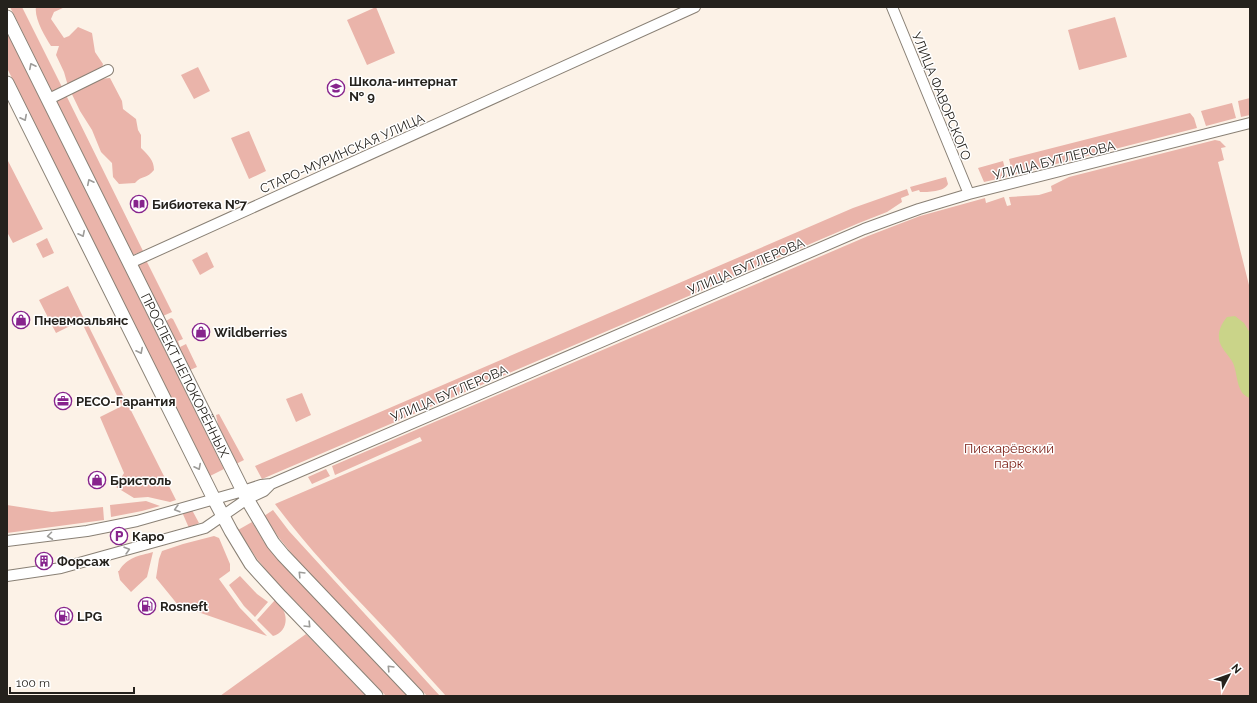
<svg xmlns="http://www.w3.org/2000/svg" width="1257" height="703" font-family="Raleway,sans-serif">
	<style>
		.green { fill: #eab4aa }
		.water { fill: #cad489 }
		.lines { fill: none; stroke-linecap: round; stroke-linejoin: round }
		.minor-casing { stroke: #898075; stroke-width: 12 }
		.major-casing { stroke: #898075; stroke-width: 15 }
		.minor { stroke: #fff; stroke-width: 10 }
		.major { stroke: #fff; stroke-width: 13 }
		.oneway { stroke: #9d9c99 }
		.labels { text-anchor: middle; stroke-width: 3; stroke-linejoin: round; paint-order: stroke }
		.poi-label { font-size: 13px; font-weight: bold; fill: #25221d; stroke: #fff; text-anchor: start }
		.street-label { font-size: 13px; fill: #25221d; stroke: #fff }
		.park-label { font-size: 13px; fill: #7e231a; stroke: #fff }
	</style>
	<rect width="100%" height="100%" fill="#fcf2e7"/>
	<path class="green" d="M10,7h12l41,82 -10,5z
		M36,7h29l-11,5 -3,7 13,19 5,-2 9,-9 14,6 3,19 8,12 -4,15 11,-1 12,23 1,8 13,10 2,11 3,5v13c7,7 13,12 13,22 -7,9 -12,5 -19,13l-16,1 -6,-7 -1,-14 -11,-11 -9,-22 -12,-19 -12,-25 -4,-14 -8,-17 3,-9h-8c-6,-9 -17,-28 -15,-39z
		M376,7l19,46 -28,12 -20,-45z
		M1115,17l12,40 -48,13 -11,-40z
		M7,32l217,437 -14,7 -203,-408z
		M198,67l12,24 -16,8 -13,-24z
		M66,95l77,156 -10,4 -77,-155z
		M1250,98v17l-9,2 -3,-16z
		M1232,103l4,15 -30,8 -5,-15z
		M1190,113l4,5 3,10 -184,47 -4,-16z
		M249,131l17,40 -17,8 -18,-41z
		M1215,140l5,1 6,6 -5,1 3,12 -6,2 32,127v407h-804c-23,-25 -46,-52 -70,-77 -35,-37 -70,-73 -101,-115l147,-63 -2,-4 -85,38 -3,-9 536,-230 52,-20 65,-18 1,5 18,-6 3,9 4,-1 -2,-8 30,-2 13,-4 -1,-5 18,-9z
		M7,159l36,70 -30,14 -6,-11z
		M1003,161l4,16 -23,5 -6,-14z
		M946,177l2,7c-4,8 -20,8 -28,8l-1,-2 -7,2 -2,-5z
		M907,189l2,6 -8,3 1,4 -15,10 -28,11 -597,256 -7,-13 598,-258z
		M47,238l7,15 -11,5 -7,-14z
		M207,252l7,15 -14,8 -8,-15z
		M146,260l26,52 -9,4 -26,-52z
		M68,286l16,33 -28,14 -17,-33z
		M171,318l2,1 10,20 -5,2 2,6 6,-3 11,23 -7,3 -24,-49z
		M88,325l88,175 -6,2 -22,-5 -14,1 -18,-11 8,-14 -24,-56 22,-11 -38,-79z
		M302,393l9,22 -15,7 -10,-23z
		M219,414l25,46 -8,4 -17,-35 -3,-14z
		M326,469l4,7 -18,8 -4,-7z
		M146,501l14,5 -18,5 -31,6 -1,-12z
		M7,505l45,7 51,-5 1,13 -97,13z
		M192,510l7,13 -10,5 -7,-16z
		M273,510l16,21 151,165h-13l-130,-136 -18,-22 -15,-22z
		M252,522l12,20 20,24 124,130h-22l-115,-120 -14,-17 -19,-29z
		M214,536l5,2 11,26v7l-11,8 21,29 27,28 -89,-31 -22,-27 3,-19 3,-8 21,-7z
		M153,552l-6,25 -16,15 -11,-12 -2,-9h1c8,-14 20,-15 34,-19z
		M240,576l17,18 11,8 -13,15 -11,-11 -15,-21z
		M275,600c2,3 5,5 7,8 7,10 4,25 -9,28l-16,-16z
		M306,634l60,62h-146z"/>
	<path class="water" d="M1235,316l9,7 6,10v65c-14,-4 -12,-24 -17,-35 -4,-8 -13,-15 -14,-24 -1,-9 3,-16 8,-22z"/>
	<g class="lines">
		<defs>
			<path id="minor" d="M892,7l77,187
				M49,99l59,-29
				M130,263l565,-256
				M7,541l80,-10 50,-10 106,-30 18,-6 10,-1 593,-255 55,-20 50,-15 281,-71
				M7,576l54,-8 144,-40 42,-29 17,-8 6,-6"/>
			<g id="major">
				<path id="s1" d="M7,17l240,482 26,44 10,12 134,141"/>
				<path d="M7,83l207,416 17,32 20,33 30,33 95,99"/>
			</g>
		</defs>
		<use href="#minor" class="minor-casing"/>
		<use href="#major" class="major-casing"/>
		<use href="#minor" class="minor"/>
		<use href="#major" class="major"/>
	</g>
	<defs><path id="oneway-chevron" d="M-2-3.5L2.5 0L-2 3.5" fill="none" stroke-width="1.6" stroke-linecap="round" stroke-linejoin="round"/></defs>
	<g class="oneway">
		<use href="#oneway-chevron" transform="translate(32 66) rotate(-117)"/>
		<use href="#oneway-chevron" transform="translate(24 118) rotate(63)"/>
		<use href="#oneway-chevron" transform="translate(90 182) rotate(-116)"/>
		<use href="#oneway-chevron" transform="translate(82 234) rotate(64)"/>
		<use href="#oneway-chevron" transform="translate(140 351) rotate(63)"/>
		<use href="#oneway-chevron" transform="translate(198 467) rotate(63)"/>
		<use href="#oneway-chevron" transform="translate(177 509) rotate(164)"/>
		<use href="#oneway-chevron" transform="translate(50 536) rotate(173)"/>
		<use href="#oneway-chevron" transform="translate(127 550) rotate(-16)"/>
		<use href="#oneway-chevron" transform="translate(301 574) rotate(-134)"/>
		<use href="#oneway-chevron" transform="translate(308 625) rotate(46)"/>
		<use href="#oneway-chevron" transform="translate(390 668) rotate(-134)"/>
	</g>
	<defs>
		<symbol id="school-ring" viewBox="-11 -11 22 22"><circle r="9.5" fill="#fff" stroke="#87248d" stroke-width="1.5"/><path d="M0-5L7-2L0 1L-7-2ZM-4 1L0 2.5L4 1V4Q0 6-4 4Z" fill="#87248d"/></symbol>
		<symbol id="library-ring" viewBox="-11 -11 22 22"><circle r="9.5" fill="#fff" stroke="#87248d" stroke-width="1.5"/><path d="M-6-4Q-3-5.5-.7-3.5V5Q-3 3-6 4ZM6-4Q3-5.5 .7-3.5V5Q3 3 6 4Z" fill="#87248d"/></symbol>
		<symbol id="shop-ring" viewBox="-11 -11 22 22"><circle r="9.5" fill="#fff" stroke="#87248d" stroke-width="1.5"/><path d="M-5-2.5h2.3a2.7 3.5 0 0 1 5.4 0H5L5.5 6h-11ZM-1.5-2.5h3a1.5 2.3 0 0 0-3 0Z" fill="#87248d"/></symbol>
		<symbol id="office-ring" viewBox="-11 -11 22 22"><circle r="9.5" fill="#fff" stroke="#87248d" stroke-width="1.5"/><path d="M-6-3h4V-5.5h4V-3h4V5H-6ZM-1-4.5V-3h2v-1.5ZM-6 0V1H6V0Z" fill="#87248d"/></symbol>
		<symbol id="parking-ring" viewBox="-11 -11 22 22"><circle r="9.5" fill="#fff" stroke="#87248d" stroke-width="1.5"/><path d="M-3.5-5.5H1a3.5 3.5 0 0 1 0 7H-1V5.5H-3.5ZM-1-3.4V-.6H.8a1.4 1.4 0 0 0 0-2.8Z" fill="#87248d"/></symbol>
		<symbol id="building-ring" viewBox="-11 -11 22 22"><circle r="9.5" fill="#fff" stroke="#87248d" stroke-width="1.5"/><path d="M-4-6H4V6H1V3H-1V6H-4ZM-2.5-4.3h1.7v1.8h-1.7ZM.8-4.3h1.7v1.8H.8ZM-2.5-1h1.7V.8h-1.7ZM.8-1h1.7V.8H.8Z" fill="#87248d"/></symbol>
		<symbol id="fuel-ring" viewBox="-11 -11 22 22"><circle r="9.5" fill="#fff" stroke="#87248d" stroke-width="1.5"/><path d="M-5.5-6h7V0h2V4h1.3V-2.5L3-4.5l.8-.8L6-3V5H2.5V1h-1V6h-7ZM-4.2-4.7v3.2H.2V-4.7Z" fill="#87248d"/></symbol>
	</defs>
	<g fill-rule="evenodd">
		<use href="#school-ring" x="326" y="78" width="20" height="20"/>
		<use href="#library-ring" x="129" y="194" width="20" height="20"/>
		<use href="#shop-ring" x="11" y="310" width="20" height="20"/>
		<use href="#shop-ring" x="191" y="322" width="20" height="20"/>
		<use href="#office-ring" x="53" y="391" width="20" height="20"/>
		<use href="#shop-ring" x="87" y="470" width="20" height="20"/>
		<use href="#parking-ring" x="109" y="526" width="20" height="20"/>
		<use href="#building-ring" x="34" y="551" width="20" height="20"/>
		<use href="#fuel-ring" x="137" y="596" width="20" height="20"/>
		<use href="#fuel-ring" x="54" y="606" width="20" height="20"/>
	</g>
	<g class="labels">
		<g class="poi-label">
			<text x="349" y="86">Школа-интернат<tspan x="349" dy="15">№ 9</tspan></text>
			<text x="152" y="209">Бибиотека №7</text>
			<text x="34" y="325">Пневмоальянс</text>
			<text x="214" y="337">Wildberries</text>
			<text x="76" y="406">РЕСО-Гарантия</text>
			<text x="110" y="485">Бристоль</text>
			<text x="132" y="541">Каро</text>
			<text x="57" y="566">Форсаж</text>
			<text x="160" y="611">Rosneft</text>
			<text x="77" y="621">LPG</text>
		</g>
		<g class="street-label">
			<text transform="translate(942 96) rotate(68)" y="5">УЛИЦА ФАВОРСКОГО</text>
			<text transform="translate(342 153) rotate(-24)" y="5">СТАРО-МУРИНСКАЯ УЛИЦА</text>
			<text transform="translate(1054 160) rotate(-14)" y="5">УЛИЦА БУТЛЕРОВА</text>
			<text transform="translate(746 266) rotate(-23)" y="5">УЛИЦА БУТЛЕРОВА</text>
			<text dy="5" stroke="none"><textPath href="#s1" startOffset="400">ПРОСПЕКТ НЕПОКОРЁННЫХ</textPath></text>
			<text transform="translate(449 393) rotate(-23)" y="5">УЛИЦА БУТЛЕРОВА</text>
		</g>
		<g class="park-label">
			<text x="1009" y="453">Пискарёвский<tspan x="1009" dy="15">парк</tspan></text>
		</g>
	</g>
	<rect width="1257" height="703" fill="none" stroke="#25221d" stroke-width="16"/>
	<g transform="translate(1229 675) rotate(49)" stroke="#ffffff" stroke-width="3" paint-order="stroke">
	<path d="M0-3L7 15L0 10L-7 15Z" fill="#25221d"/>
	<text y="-6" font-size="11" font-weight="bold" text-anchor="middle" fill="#25221d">N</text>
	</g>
	<path d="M10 687v6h124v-6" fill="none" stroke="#25221d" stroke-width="2"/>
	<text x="16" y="687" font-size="12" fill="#25221d" stroke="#ffffff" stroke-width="3" paint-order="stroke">100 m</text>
</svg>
